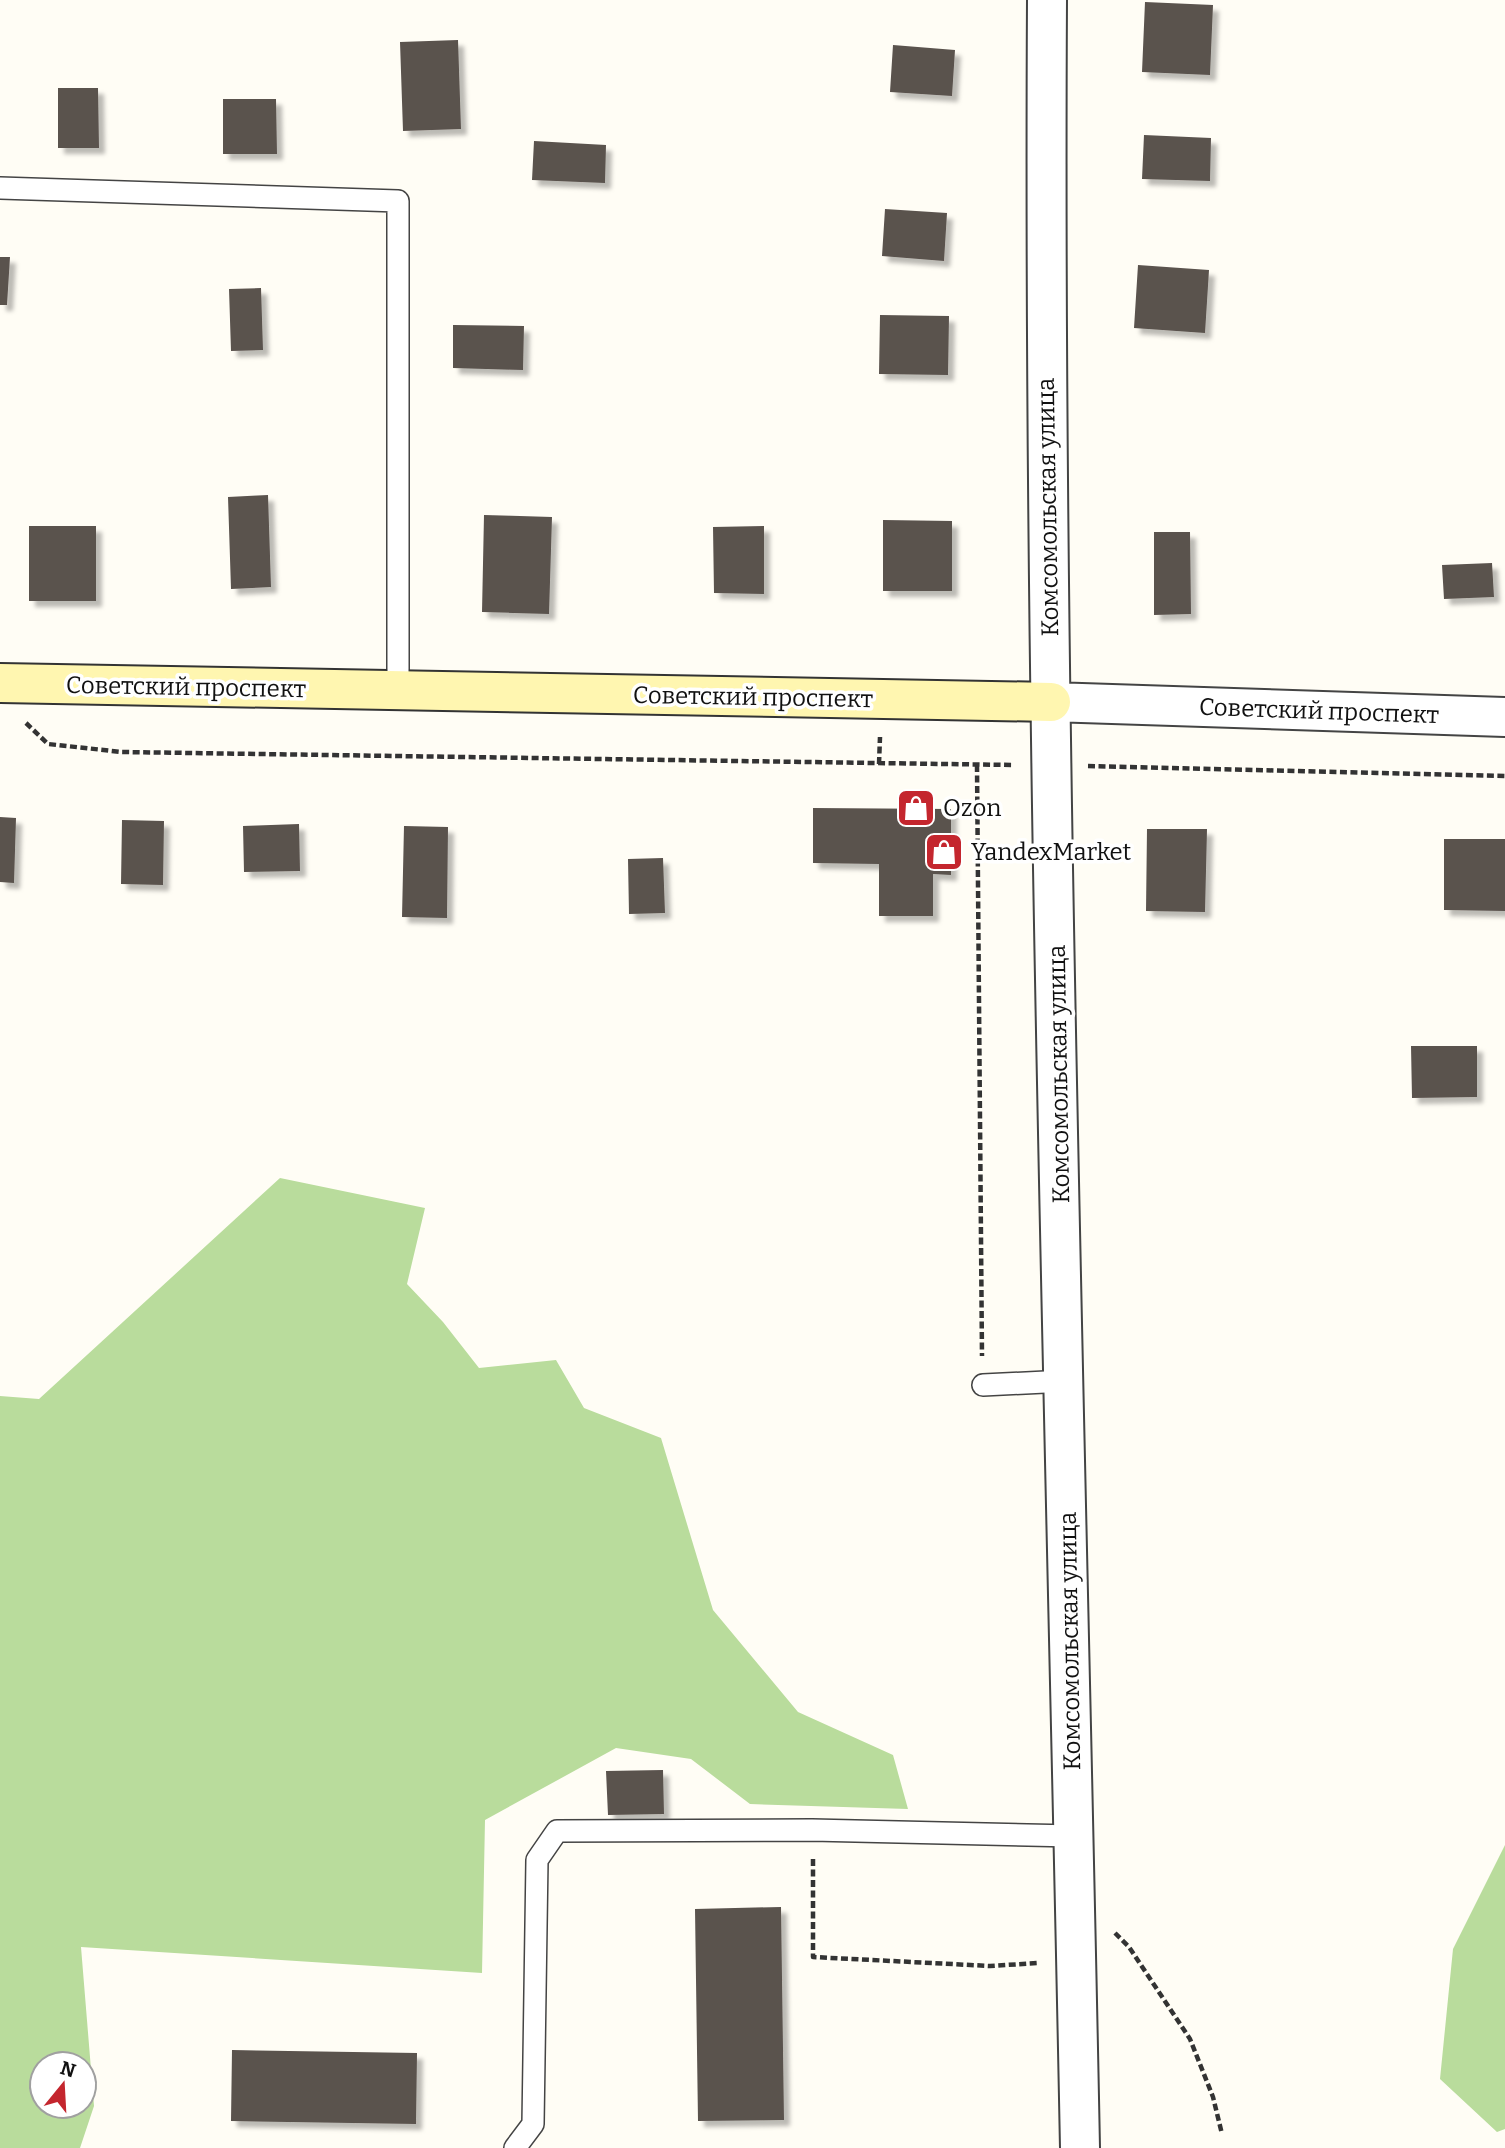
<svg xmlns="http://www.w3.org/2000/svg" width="1505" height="2148" font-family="Bitter,serif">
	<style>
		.forest { fill: #b9dc9c; fill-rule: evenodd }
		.building { fill: #5a524d; filter: url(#shadow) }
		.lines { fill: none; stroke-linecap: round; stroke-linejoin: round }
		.lane-casing { stroke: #444; stroke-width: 24 }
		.street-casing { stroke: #444; stroke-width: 42 }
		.secondary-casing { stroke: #333; stroke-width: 42 }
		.path { stroke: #333; stroke-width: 4.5; stroke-dasharray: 7 3.5; stroke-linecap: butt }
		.lane { stroke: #fff; stroke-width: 21 }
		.street { stroke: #fff; stroke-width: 38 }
		.secondary { stroke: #fff6b0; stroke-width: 38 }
		.labels { text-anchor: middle; stroke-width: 7; stroke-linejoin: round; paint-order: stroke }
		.street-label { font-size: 24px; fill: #111; stroke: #fff }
		.poi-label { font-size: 24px; fill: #111; stroke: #fff; text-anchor: start }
	</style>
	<defs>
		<filter id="shadow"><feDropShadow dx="6" dy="6" stdDeviation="2" flood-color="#0004"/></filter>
	</defs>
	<rect width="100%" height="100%" fill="#fffdf5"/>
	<path class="forest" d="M280,1178l145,30 -18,76 36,38 36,46 77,-8 28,48 77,30 52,172 85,102 95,43 15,54 -158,-5 -59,-45 -75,-11 -131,72 -3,153 -401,-26 13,159 -14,42h-80v-752l39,3zM84,2064v42h-42v-42z
		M1505,1845v284l-8,3 -57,-53 13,-130z"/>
	<path class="building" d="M1145,2l68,3 -3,70 -68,-3z
		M458,40l3,89 -58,2 -3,-89z
		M893,45l62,5 -3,46 -62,-4z
		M58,88h40l1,60h-41z
		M223,99h53l1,55h-54z
		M1144,135l67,3 -1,43 -68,-2z
		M534,141l72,4 -1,38 -73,-3z
		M885,209l62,4 -3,48 -62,-5z
		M0,257h10l-3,48h-7z
		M1138,265l71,5 -4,63 -71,-5z
		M261,288l2,62 -32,1 -2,-62z
		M880,315l69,1 -1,59 -69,-1z
		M453,325l71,1 -1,44 -70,-2z
		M268,495l3,92 -40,2 -3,-92z
		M484,515l68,2 -3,97 -67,-2z
		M883,520l69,1v70h-69z
		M29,526h67v75h-67z
		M764,526v68l-50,-1 -1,-66z
		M1154,532h36l1,82 -37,1z
		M1492,563l2,34 -50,2 -2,-34z
		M813,808l138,1v66l-18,-1v42h-54v-52l-66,-1z
		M0,817l16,1 -2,65 -14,-1z
		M122,820l42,1 -1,64 -42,-1z
		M299,824l1,47 -56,1 -1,-46z
		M404,826l44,1 -1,91 -45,-1z
		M1147,829h60l-2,83 -59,-1z
		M1444,839h61v72l-61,-1z
		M663,858l2,55 -36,1 -1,-55z
		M1411,1046h66v51l-65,1z
		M663,1770l1,44 -56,1 -2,-44z
		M781,1907l3,213 -86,1 -3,-212z
		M232,2050l185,3 -1,71 -185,-3z"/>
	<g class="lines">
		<defs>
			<path id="lane" d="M0,188l398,13v490
				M983,1385l82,-4
				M515,2148l18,-24 4,-264 20,-29 255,-1 262,6"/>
			<path id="street" d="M1047,0c-4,716 19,1432 33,2148
				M1051,702l454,15"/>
			<path id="secondary" d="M0,683l1051,19"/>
		</defs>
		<use href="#lane" class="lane-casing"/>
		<use href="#street" class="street-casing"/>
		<use href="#secondary" class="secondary-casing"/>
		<path class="path" d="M26,723l22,21 74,8 891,13
			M879,764l1,-27
			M977,765l5,591
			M1088,766l417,10
			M813,1859v98l177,9 48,-3
			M1115,1933l14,14 61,92 23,58 9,37"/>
		<use href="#lane" class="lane"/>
		<use href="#street" class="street"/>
		<use href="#secondary" class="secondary"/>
	</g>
	<defs>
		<symbol id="shop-square" viewBox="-11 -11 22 22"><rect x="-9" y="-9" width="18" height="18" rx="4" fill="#c4262e" stroke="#fff"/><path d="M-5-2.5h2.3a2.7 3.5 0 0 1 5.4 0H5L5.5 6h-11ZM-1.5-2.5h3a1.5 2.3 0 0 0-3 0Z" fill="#fff"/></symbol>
	</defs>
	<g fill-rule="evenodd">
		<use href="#shop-square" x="894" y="786" width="44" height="44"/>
		<use href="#shop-square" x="922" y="830" width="44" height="44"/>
	</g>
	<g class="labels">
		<g class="street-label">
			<text transform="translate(1048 507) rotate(-91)" y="8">Комсомольская улица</text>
			<text transform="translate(186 687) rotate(1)" y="8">Советский проспект</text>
			<text transform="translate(753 697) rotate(1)" y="8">Советский проспект</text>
			<text transform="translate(1319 711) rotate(2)" y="8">Советский проспект</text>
			<text transform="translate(1059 1074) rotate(-91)" y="8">Комсомольская улица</text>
			<text transform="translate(1070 1641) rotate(-91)" y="8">Комсомольская улица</text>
		</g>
		<g class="poi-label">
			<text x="943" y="816">Ozon</text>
			<text x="971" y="860">YandexMarket</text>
		</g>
	</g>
	<g transform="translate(63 2085) rotate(18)"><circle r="33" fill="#ffffff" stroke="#a0a0a0" stroke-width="2"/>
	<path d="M0-5L12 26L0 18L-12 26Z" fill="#c4262e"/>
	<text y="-10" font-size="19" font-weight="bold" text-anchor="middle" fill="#111111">N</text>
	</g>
</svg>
